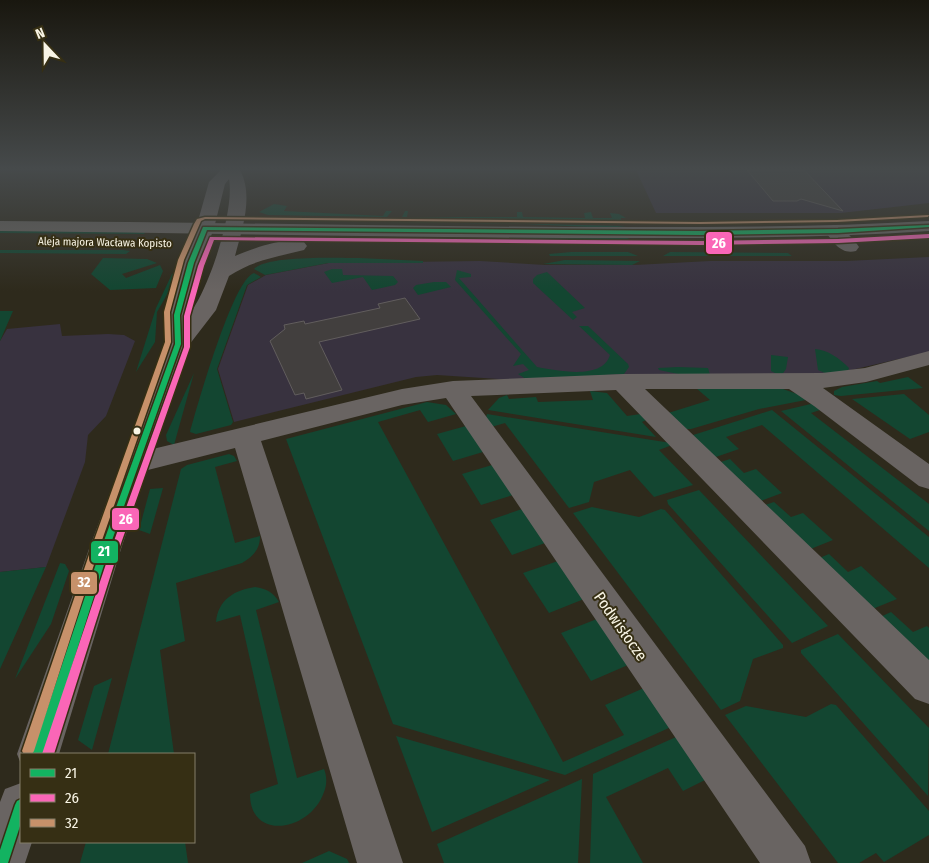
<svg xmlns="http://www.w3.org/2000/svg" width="929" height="863" font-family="'Fira Sans Condensed',sans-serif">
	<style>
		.commercial { fill: #38323f }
		.green { fill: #134631 }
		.building { fill: #423f3e; stroke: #615d5d }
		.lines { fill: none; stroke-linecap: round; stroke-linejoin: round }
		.minor { fill: #696462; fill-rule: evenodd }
		.tertiary { fill: #696462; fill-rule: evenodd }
		.secondary { fill: #6a6662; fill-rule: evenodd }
		.bus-1-casing { stroke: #362f14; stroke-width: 3 }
		.bus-2-casing { stroke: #362f14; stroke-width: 3 }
		.bus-3-casing { stroke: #362f14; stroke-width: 3 }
		.bus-1 { fill: #13b361; fill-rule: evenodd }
		.bus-2 { fill: #fa66b7; fill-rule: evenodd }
		.bus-3 { fill: #c7916a; fill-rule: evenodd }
		.bus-dot { fill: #f9f5e5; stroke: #362f14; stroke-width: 2 }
		.labels { text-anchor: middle; stroke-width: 4; stroke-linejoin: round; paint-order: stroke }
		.far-street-label { font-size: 11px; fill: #f9f5e5; stroke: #362f14 }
		.near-street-label { font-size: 16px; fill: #f9f5e5; stroke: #362f14 }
		.line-badge { stroke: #362f14; stroke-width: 2 }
		.badge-label { font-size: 14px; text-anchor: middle; font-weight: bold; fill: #fff }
	</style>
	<rect width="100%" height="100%" fill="#2e2a1c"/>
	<path class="commercial" d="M636,170h293v33l-88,10h-185z
		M929,257v95l-95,22 -303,7 -94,-6 -21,2 -182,45 -16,-53 30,-84 18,-10 63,-12 151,-2 65,4h90l75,-4h136z
		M60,324l2,12 46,-2 16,1 11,6 -29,75 -18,19 -3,27 -39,105 -46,5v-231l7,-12z"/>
	<path class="green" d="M274,204l13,2 -3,5 99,5 3,-5h6l-5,6 -119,-2 -9,-3z
		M405,211h3l-1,6h110v-5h5l1,5 62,1 -1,-5 7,-1 2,6h19l-2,-5 9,1 7,4h-5v2l-3,1 -216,-4z
		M313,219l313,7 -16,2 -84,-4 -214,-3z
		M0,230l146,1 -2,3 -144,-1z
		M307,237l165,2 73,-2h81l6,4 -6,3 -321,-4z
		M778,239l3,5 -123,-1 -3,-2z
		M0,250h123l7,1 -4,3 -126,-1z
		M571,252h57l10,4h-88l-1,-2z
		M670,252l118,1 4,3h-129z
		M103,258l44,1 10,4 -35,11 4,4 34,-13 3,6 -7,17 -46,2 -19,-16z
		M359,258l64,3v2h-95l-63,12 -11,-6c13,-14 84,-11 105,-11z
		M565,260l75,1 -8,4 -89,-1z
		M332,269h10l1,6 50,1 5,6 -3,3 -23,5 -9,-13 -31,6 -8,-11z
		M181,270l-24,42 -2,30 -19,30 20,-64 16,-34z
		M457,270l14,4v3l-12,1 78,89c19,3 65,14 73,-12l-31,-29h9l40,38 1,3 -5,7 -98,5 -8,-5 11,-4 -6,-6 -10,2 8,-12 -66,-74z
		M547,272l38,36 -13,4 5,5 -4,3 -40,-37v-4l4,-4z
		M254,273l7,4 -14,8 -30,84 16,53 -2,3 -35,9 -6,-2c7,-25 43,-153 64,-159z
		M434,282h12l5,5 -33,8 -5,-7 3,-3z
		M0,311h13l-13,30z
		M815,349c13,1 24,9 34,19l-1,3 -23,2 -7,-3z
		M771,355l17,2 -2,12 -5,7 -10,-5z
		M678,367l30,1 2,7h-27l-24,-5 -1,-2z
		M194,373l-20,72 -7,-4 -1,-6z
		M908,377l15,11 -82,8 -7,-1v-4l8,-4 35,-6 3,2z
		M696,388l87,1 28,10 -52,10 -68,20h-9l-17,-15 45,-14z
		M590,391l17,2 20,23 14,-2 5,6 -4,2 14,15 -168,-27 11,-12 8,-3 2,4 27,-2 2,5 55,-2z
		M904,394l25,21v17l-19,7 -58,-40z
		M427,402l19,3 10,9 -28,8 -8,-12 -42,12 185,340 61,-27 -19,-30 39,-17 27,39 -106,48 -172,-51 -107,-285z
		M815,403l8,6 -12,4 118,91v27l-148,-120z
		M772,410l157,127v31l-167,-143 -36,12 13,12 -26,9 -23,-22z
		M487,414l184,29 1,2 -13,5 34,35 -39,12 -24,-27 -36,12 -5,20 -20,6 -64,-85 -14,4 -5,-9z
		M466,426l17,26 -30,9 -16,-27z
		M229,454l5,2 3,5 -22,6 20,76 25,-7c0,14 -7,20 -18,27l-66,20 9,58 -25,9 14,104h-66l73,-285 6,-4z
		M730,459l14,14 12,-4 26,24 -24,9 -40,-39z
		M492,465l21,30 -32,10 -19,-31z
		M163,488l-13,46 -11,-4 11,-41z
		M699,490l129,136 -36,17 -124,-139 -1,-4z
		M774,502l17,15 12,-4 30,27 -25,10 -46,-44z
		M592,507l47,10 22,-8 4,1 118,135v3l-30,11 -13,42 -19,9 -148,-197z
		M522,509l23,34 -33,12 -22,-35z
		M829,554l19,18 13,-6 36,33 -27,11 -53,-51z
		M558,561l26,38 -35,14 -26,-40z
		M60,563l5,1 4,7 -18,53 -36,55z
		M46,567l-46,102v-97z
		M255,587c12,2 18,5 24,15l-23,8 41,168 27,-9c3,7 3,16 0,23 -13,39 -74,50 -74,2l28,-10 -38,-169 -24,7c2,-22 18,-32 39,-35z
		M891,612l22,20 14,-6 2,2v39l-51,-49z
		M597,619l31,46 -37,16 -30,-48z
		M838,634l91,94 -1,68 -127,-143v-3z
		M112,678l-20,72 -14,-10 16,-54z
		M831,704l5,1 93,106v24l-45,27 -8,-9 -17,10h-21l-113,-148 21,-9 60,11z
		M396,736l154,44 -118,52z
		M676,737l29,43 -22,11 -15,-23 -62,29 37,66h-53l3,-89z
		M582,779l-4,84h-134l-7,-19z
		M86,842h99l3,21h-108z
		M329,851l18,8 2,4h-47z"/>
	<path class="building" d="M747,170h57l39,41 -42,-12 -4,2h-24z
		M405,298l15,21 -101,23 23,48 -36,9 -2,-6 -9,2 -25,-54 15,-12 -1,-4 20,-4 1,3 75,-16 -2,-4z"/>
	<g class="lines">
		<path class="minor" d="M834,225c10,3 19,13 25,22l-3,4c-15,4 -23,-9 -31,-20l2,-4z
			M929,351v14l-63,17 -43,6 106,76v25l-10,-3 -105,-80 -25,-17h-144l284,271v44l-14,-5 -299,-309 -145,6 334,450 6,17h-51l-314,-465 -44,7 -141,36 142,422h-46l-122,-415 -99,25 -10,-3 -4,-7 4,-7 10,-3 266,-64 51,-8 170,-7 199,-1 43,-5z"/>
		<path class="tertiary" d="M221,170h19c14,26 2,59 -5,86 19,-8 49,-19 69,-14l3,4 -3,4c-27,7 -51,10 -75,26l-13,34 -27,35 -68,204 -62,205h-38v10l-4,-10 72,-205 77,-205v-29l15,-52 15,-35 13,-46zM229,179c6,32 -21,113 -41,137l13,-53 13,-35 11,-44z
			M21,783v59h11l-7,21h-25v-61l5,-13z"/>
		<path class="secondary" d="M0,221c188,1 377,5 565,6 121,0 243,1 364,-6v10c-121,8 -243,7 -364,7 -188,-1 -377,-5 -565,-7z"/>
		<defs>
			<path id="bus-1" d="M929,225v2l-91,6 -138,2 -493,-5 -13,33 -14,52 1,29 -72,205 -65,205h-12l69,-205 74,-205 -1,-29 14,-52 15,-36 497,4 138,-2z
				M21,799v24l-13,40h-8v-13l15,-45 2,-4z"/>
			<path id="bus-2" d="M929,234v4l-91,5 -138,2 -486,-5 -10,26 -14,50v31l-72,205 -64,202h-12l68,-202 74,-205v-31l14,-50 12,-29 490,4 138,-2z"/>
			<path id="bus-3" d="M928,215h1l-1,2 -91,5 -137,2 -495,-5 -4,2 -17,39 -14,52 1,30 -71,204 -66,205 -2,3h-8l-2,-3 70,-205 73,-204 -1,-30 14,-52 16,-36 3,-5 8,-2 495,5 137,-2z"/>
		</defs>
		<use href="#bus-1" class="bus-1-casing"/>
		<use href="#bus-2" class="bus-2-casing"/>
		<use href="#bus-3" class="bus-3-casing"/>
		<use href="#bus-1" class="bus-1"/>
		<use href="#bus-2" class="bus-2"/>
		<use href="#bus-3" class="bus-3"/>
	</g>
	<linearGradient id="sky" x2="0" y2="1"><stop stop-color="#19170f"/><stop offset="0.58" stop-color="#464a4b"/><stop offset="1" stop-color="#464a4b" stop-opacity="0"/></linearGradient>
	<rect width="929" height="291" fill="url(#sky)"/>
	<circle class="bus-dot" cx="137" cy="431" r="4.5"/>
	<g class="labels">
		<g class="far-street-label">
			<text transform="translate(105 242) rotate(1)" y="4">Aleja majora Wacława Kopisto</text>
		</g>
		<g class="near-street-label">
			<text transform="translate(621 626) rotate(55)" y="6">Podwisłocze</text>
		</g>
	</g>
	<g class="line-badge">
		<rect x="705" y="231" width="28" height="24" rx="5" fill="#fa66b7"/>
		<rect x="111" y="507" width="29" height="24" rx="5" fill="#fa66b7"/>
		<rect x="90" y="540" width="29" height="24" rx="5" fill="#13b361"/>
		<rect x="70" y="571" width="28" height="24" rx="5" fill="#c7916a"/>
	</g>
	<g class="badge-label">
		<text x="719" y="248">26</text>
		<text x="126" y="524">26</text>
		<text x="104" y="556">21</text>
		<text x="84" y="587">32</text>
	</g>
	<rect x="20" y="753" width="175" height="90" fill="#362f14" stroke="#847e68"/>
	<rect x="30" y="769" width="25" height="8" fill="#13b361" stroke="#847e68"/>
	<text x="65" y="778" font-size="15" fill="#f9f5e5">21</text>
	<rect x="30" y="794" width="25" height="8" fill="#fa66b7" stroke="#847e68"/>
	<text x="65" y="803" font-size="15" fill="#f9f5e5">26</text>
	<rect x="30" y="819" width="25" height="8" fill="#c7916a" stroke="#847e68"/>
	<text x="65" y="828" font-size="15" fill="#f9f5e5">32</text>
	<g transform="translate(45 45) rotate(338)" stroke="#362f14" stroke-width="4" paint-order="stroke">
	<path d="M0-4L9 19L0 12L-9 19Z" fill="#f9f5e5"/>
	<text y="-8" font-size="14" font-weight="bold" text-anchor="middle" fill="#f9f5e5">N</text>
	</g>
</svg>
